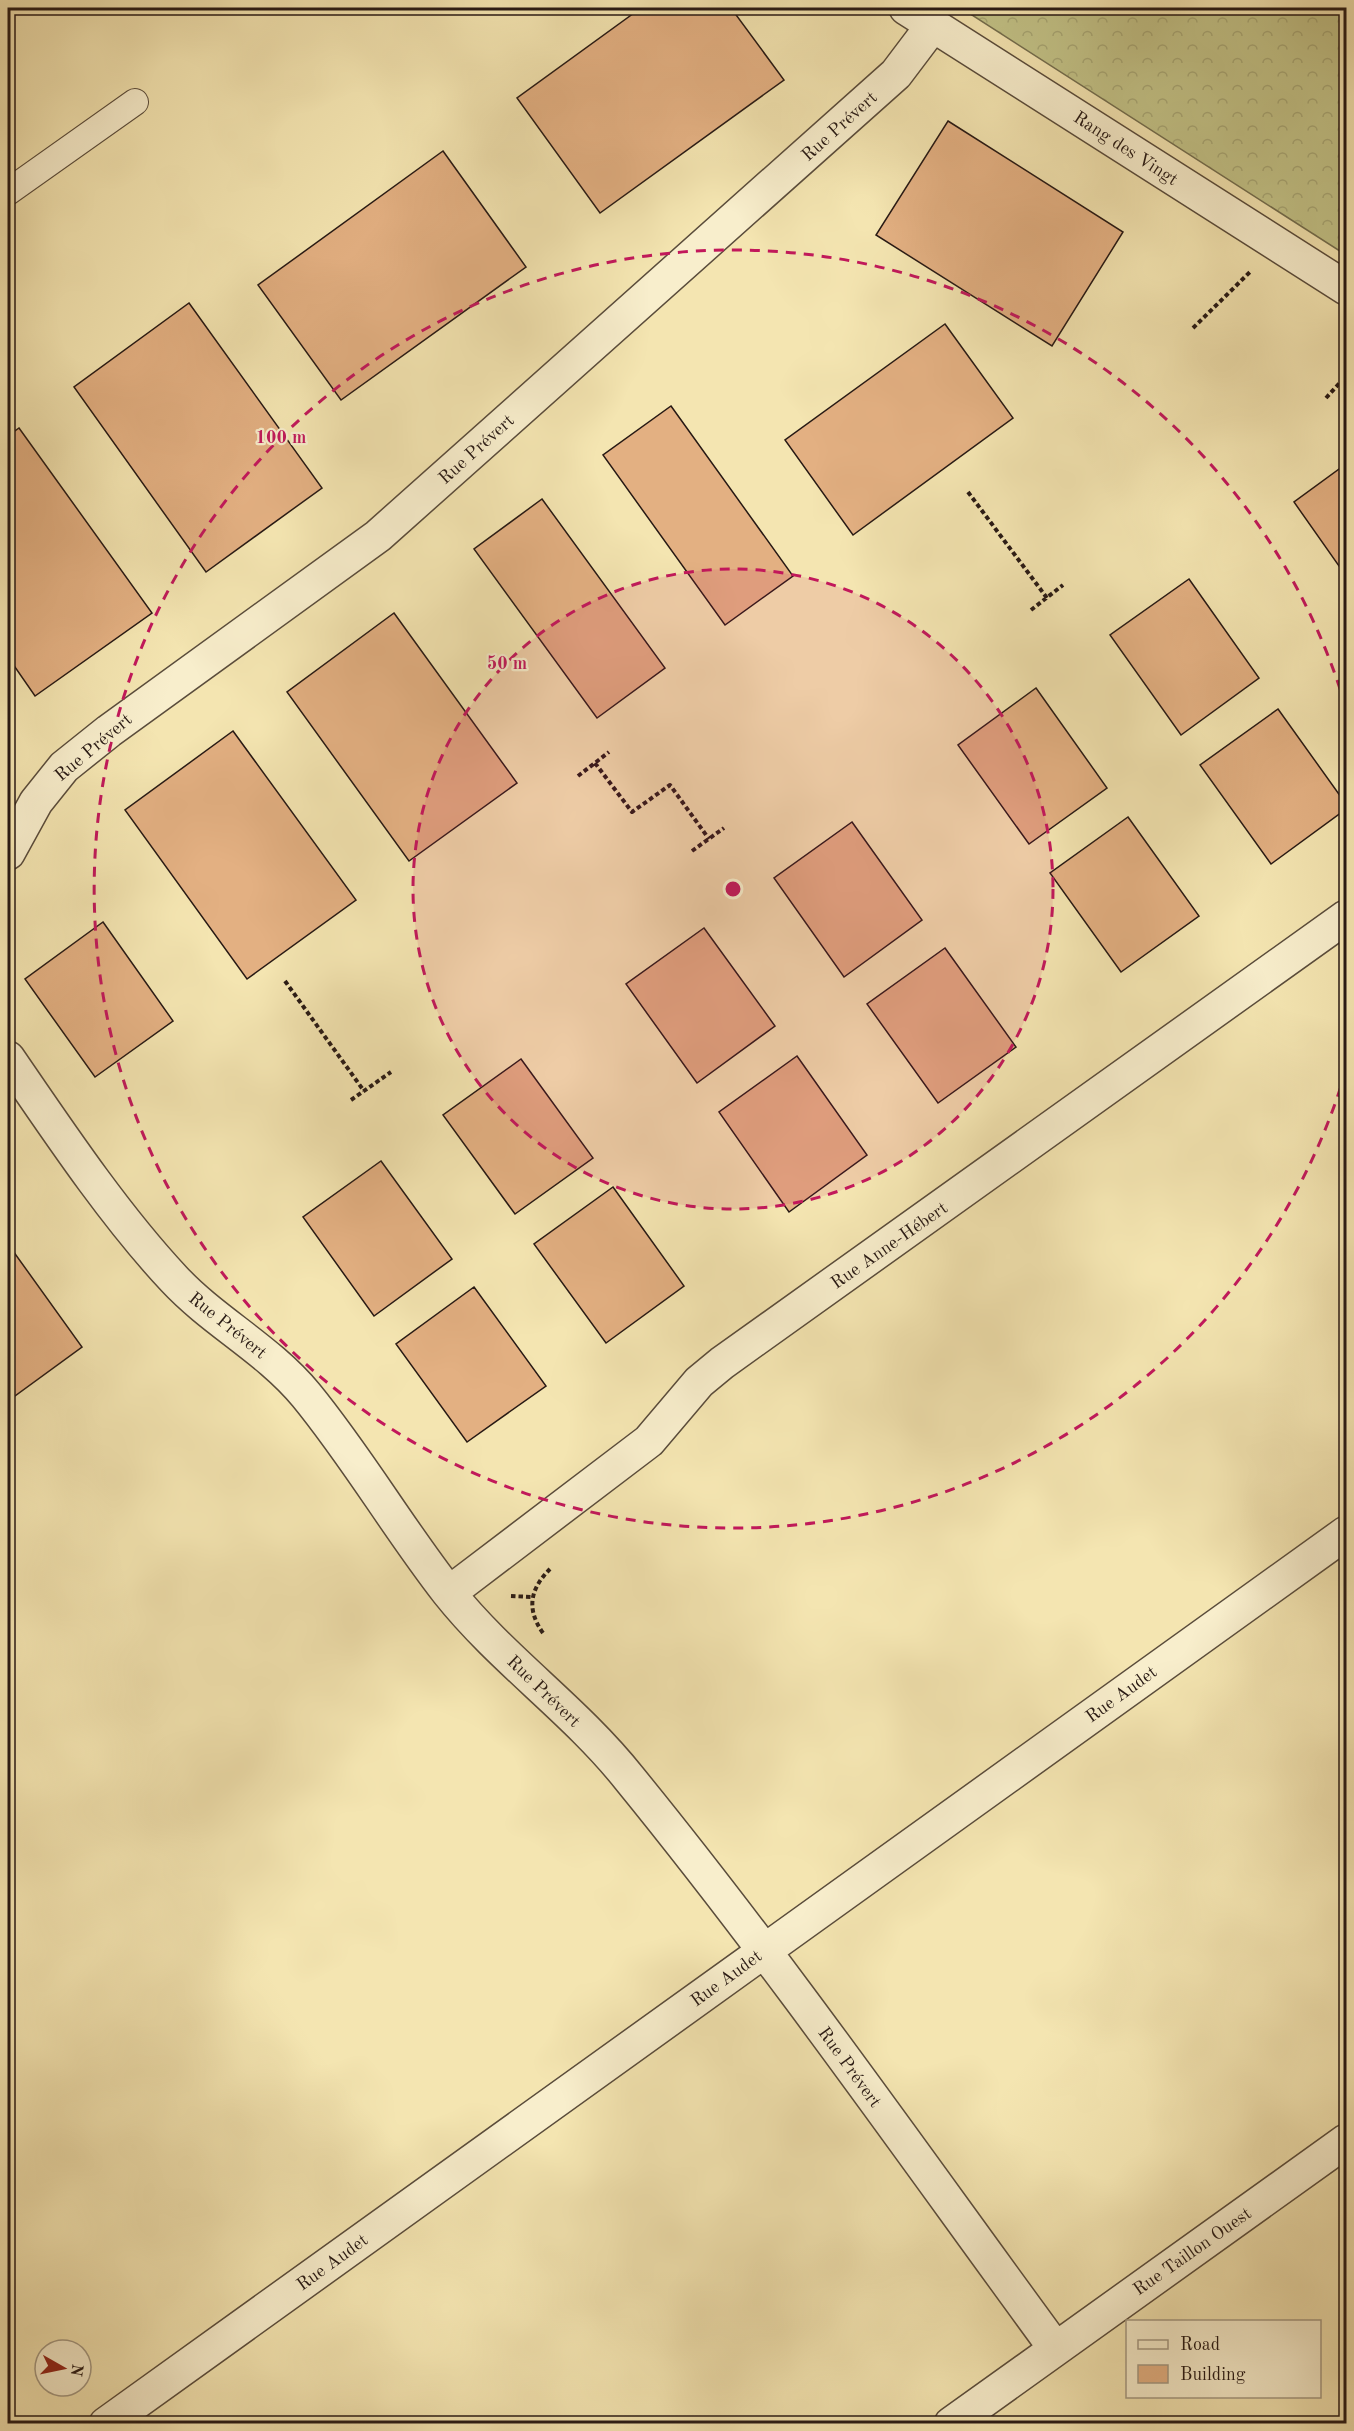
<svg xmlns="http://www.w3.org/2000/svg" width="1354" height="2431" font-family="'Old Standard TT',serif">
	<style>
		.forest { fill: url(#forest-crowns); stroke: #746e4e; stroke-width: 1.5 }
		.building { fill: #e3b082; stroke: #271914; stroke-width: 1.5 }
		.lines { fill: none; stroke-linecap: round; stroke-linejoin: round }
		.service-casing { stroke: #5a4c3b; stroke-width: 28 }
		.minor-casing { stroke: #5a4c3b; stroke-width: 36 }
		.tertiary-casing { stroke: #5a4c3b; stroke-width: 36 }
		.path { stroke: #271914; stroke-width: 4; stroke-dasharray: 4.5 3; stroke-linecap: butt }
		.service { stroke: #f8eecc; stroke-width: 26 }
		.minor { stroke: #f8eecc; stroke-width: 33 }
		.tertiary { stroke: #f8eecc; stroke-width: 33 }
		.ring { fill: none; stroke: #c2185b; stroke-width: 3; stroke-dasharray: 10 8 }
		.labels { text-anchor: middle; stroke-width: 4.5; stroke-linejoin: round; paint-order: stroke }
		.street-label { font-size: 18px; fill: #271914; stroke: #f8eecc }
		.centre { fill: #c2185b; stroke: #f8eecc; stroke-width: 3 }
		.ring-label { font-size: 18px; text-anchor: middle; font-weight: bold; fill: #c2185b; stroke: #f8eecc; stroke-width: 4.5; stroke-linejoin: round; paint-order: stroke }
	</style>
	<defs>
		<pattern id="forest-crowns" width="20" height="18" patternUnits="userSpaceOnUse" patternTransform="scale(1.5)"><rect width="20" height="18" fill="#c2c287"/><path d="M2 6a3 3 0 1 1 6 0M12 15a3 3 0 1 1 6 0" fill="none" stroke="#a7a674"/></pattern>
	</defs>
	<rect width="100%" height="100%" fill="#f4e5b1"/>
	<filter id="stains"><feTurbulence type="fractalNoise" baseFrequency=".00333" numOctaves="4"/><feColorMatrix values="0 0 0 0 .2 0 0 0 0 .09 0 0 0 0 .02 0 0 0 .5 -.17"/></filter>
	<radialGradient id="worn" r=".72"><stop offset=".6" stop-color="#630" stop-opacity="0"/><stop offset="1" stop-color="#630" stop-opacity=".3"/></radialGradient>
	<path class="forest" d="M961,8h385v247z"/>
	<path class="building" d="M641,8h90l53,72 -184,133 -83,-115z
		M948,121l175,111 -71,114 -176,-111z
		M443,151l83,116 -185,133 -83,-115z
		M189,303l133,185 -116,84 -132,-185z
		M945,324l68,94 -160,117 -68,-95z
		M671,406l122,170 -68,49 -122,-170z
		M19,428l133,185 -117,83 -27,-39v-221z
		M1346,464v112l-52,-74z
		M542,499l123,169 -68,50 -123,-169z
		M1189,579l70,99 -78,57 -71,-100z
		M394,613l123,170 -108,78 -122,-169z
		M1036,688l71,100 -78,56 -71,-99z
		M1278,709l68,95v5l-75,55 -71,-99z
		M233,731l123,169 -109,79 -122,-169z
		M1128,817l71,99 -78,56 -71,-99z
		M852,822l70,98 -78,57 -70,-99z
		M103,922l70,99 -78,56 -70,-98z
		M704,928l71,98 -78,57 -71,-99z
		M945,948l71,99 -78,56 -71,-99z
		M797,1056l70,99 -78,57 -70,-100z
		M521,1059l72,99 -78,56 -72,-99z
		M381,1161l71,98 -78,57 -71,-99z
		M613,1187l71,99 -78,57 -72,-99z
		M8,1244l74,103 -74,54z
		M474,1287l72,99 -79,56 -71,-98z"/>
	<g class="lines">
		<defs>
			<path id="service" d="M8,192l127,-90"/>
			<path id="minor" d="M8,853l28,-51 28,-35 45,-36 269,-195 518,-462 37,-49
				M8,1058c50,73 106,157 166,221 40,43 94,70 132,116 51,62 92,133 142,197 54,68 127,118 181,186 150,184 286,379 426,570
				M449,1593l200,-152 50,-59 23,-19 624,-446
				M106,2424l1240,-891
				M951,2424l395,-283"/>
			<path id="tertiary" d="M906,8l440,280"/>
		</defs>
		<use href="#service" class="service-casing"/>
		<use href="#minor" class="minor-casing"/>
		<use href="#tertiary" class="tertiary-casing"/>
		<path class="path" d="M1193,328l57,-56
			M1326,398l20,-22
			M968,492l79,106
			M1031,610l32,-25
			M595,763l37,49 38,-27 39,54
			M578,776l31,-24
			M692,851l32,-23
			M285,981l79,110
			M351,1100l40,-28
			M511,1596l20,1
			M543,1633c-17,-24 -13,-44 7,-64"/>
		<use href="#service" class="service"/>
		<use href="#minor" class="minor"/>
		<use href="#tertiary" class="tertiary"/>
	</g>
	<circle cx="733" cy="889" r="320" fill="#c2185b" fill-opacity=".12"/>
	<g class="ring">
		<circle cx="733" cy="889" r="320"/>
		<path d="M1346 1070A639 639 0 1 1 1346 708"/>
	</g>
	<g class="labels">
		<g class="street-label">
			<text transform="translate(839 126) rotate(-42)" y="6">Rue Prévert</text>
			<text transform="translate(1126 148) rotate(33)" y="6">Rang des Vingt</text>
			<text transform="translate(476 449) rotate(-42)" y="6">Rue Prévert</text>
			<text transform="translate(93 747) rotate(-40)" y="6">Rue Prévert</text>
			<text transform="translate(889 1245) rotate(-35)" y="6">Rue Anne-Hébert</text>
			<text transform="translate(228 1325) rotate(39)" y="6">Rue Prévert</text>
			<text transform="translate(544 1691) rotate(44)" y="6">Rue Prévert</text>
			<text transform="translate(1121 1694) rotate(-36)" y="6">Rue Audet</text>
			<text transform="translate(726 1978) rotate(-36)" y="6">Rue Audet</text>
			<text transform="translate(850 2067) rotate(54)" y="6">Rue Prévert</text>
			<text transform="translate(1192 2251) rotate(-35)" y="6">Rue Taillon Ouest</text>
			<text transform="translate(332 2262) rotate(-36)" y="6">Rue Audet</text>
		</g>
	</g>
	<circle cx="733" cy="889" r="9" class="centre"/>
	<g class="ring-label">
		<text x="281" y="443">100 m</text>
		<text x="507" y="669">50 m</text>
	</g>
	<rect width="1354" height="2431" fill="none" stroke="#f4e5b1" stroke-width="30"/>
	<rect x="9" y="9" width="1336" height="2413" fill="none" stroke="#271914" stroke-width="3"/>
	<rect x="15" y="15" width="1324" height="2401" fill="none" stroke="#271914" stroke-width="1.5"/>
	<rect x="1126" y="2320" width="195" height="78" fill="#f8eecc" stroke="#a49982" stroke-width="1.5"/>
	<rect x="1138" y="2340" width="30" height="9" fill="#f8eecc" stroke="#a49982" stroke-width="1.5"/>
	<text x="1180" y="2350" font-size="18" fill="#271914">Road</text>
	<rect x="1138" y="2365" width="30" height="18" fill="#e3b082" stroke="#a49982" stroke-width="1.5"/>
	<text x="1180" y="2380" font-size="18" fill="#271914">Building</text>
	<g transform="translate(63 2368) rotate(99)"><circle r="28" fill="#f8eecc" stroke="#a49982" stroke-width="1.5"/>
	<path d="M0-4.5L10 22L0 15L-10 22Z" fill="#8f2418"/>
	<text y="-9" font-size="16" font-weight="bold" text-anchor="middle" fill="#271914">N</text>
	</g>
	<rect width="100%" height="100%" filter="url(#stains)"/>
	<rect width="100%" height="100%" fill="url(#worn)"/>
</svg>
